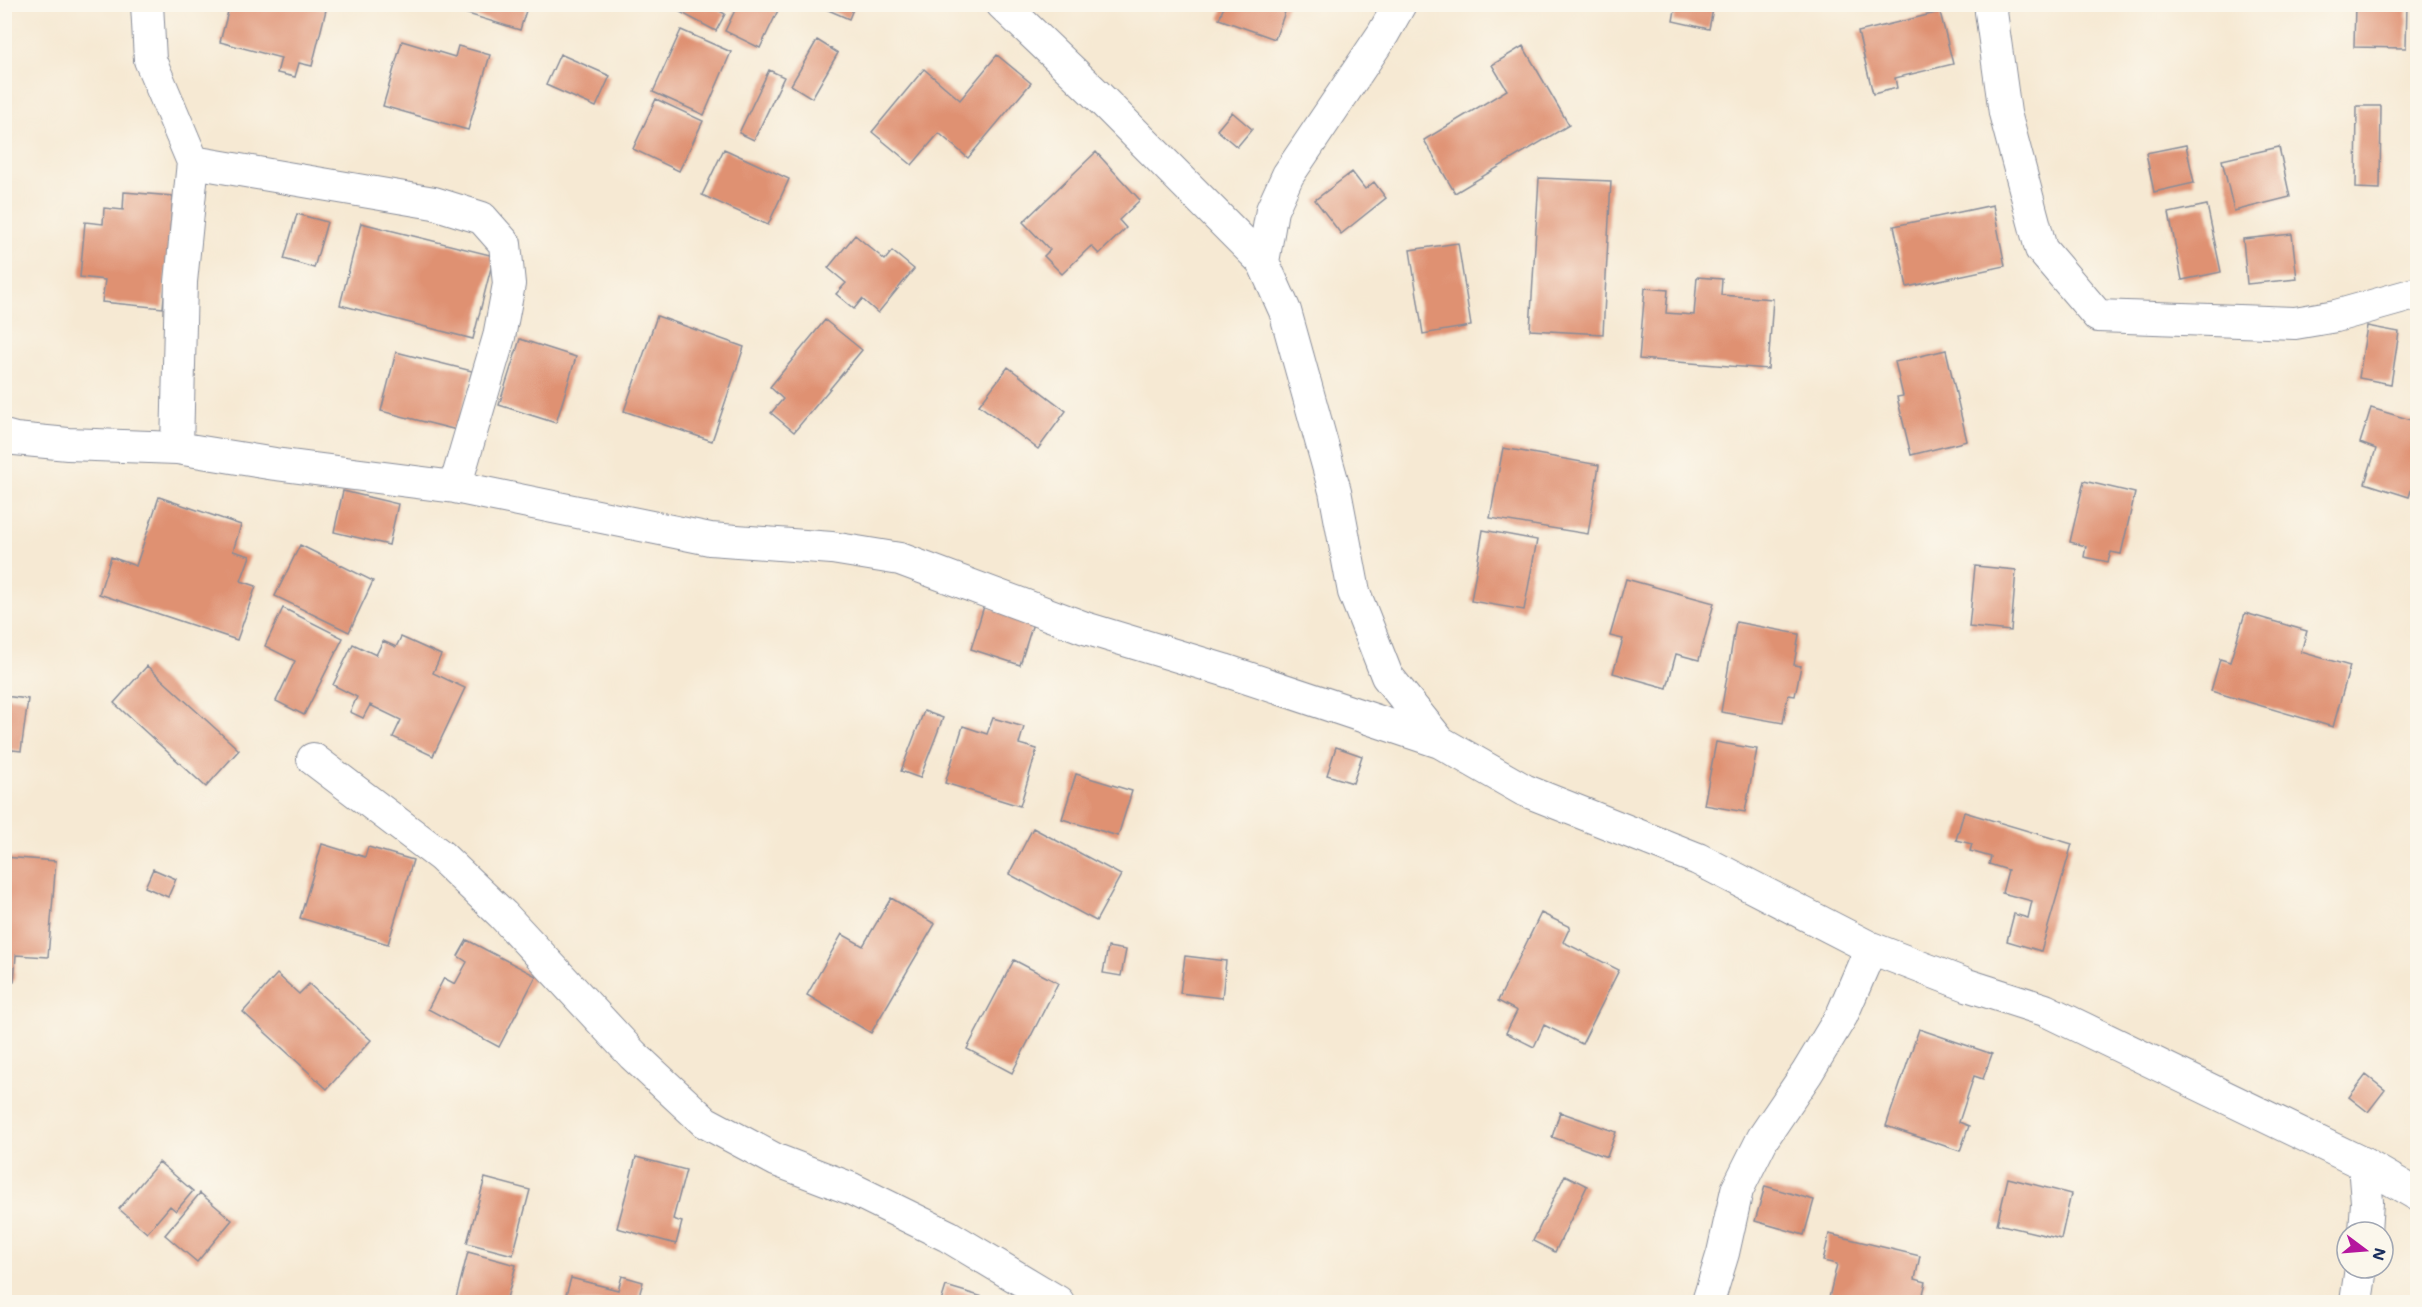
<svg xmlns="http://www.w3.org/2000/svg" width="2422" height="1307" font-family="Mali,sans-serif">
	<style>
		.building { fill: #df9172 }
		.lines { fill: none; stroke-linecap: round; stroke-linejoin: round }
		.street-casing { stroke: #888c98; stroke-width: 34 }
		.street { stroke: #fff; stroke-width: 32 }
	</style>
	<rect width="100%" height="100%" fill="#fbf7ec"/>
	<filter id="ink" filterUnits="userSpaceOnUse"><feTurbulence type="fractalNoise" baseFrequency=".0167" numOctaves="2"/><feDisplacementMap in="SourceGraphic" scale="12" xChannelSelector="R" yChannelSelector="G"/><feConvolveMatrix kernelMatrix="1 2 1 2 8 2 1 2 1" color-interpolation-filters="sRGB"/></filter>
	<filter id="wash" filterUnits="userSpaceOnUse"><feTurbulence type="fractalNoise" baseFrequency=".008" numOctaves="4" result="noise"/><feDisplacementMap in="SourceGraphic" scale="24" xChannelSelector="R" yChannelSelector="G"/><feGaussianBlur stdDeviation="1.35" result="paint"/><feColorMatrix in="noise" values="0 0 0 0 0 0 0 0 0 0 0 0 0 0 0 0 0 1.4 0 .05"/><feComposite in="paint" operator="in"/></filter>
	<g filter="url(#wash)">
		<rect width="100%" height="100%" fill="#f6e9d3"/>
		<g id="blocks">
			<path class="building" d="M230,4h74l22,6 -14,56 -13,-3 -4,14 -18,-4 4,-15 -61,-16z
				M449,4h79l-8,26 -72,-22z
				M684,4h24l17,10 -9,17 -36,-19z
				M738,4h43l-21,44 -35,-17z
				M828,4h27l-6,15 -23,-10z
				M1225,4h63l-13,35 -56,-20z
				M1676,4h38l-5,25 -36,-8z
				M2355,4h52l-1,44 -52,-1z
				M1940,12l13,52 -58,14 2,10 -24,6 -15,-62z
				M681,30l50,22 -27,63 -51,-23z
				M817,40l21,13 -26,45 -21,-13z
				M402,41l53,16 3,-11 32,9 -22,75 -85,-24z
				M1523,46l46,79 -114,68 -31,-53 83,-50 -15,-25z
				M560,54l50,22 -14,31 -50,-22z
				M997,55l34,28 -63,75 -29,-25 -27,32 -40,-33 52,-63 36,31z
				M769,70l15,7 -30,63 -15,-7z
				M656,99l47,22 -24,50 -46,-22z
				M2357,106h24l-1,83 -24,-1z
				M1232,112l20,17 -15,18 -20,-17z
				M2186,145l8,38 -40,9 -8,-39z
				M2279,147l11,50 -56,14 -12,-51z
				M724,149l65,30 -21,46 -66,-30z
				M1096,152l44,48 -21,20 7,8 -27,26 -8,-8 -29,28 -18,-18 6,-6 -27,-28z
				M1352,172l13,17 9,-7 12,16 -45,36 -26,-34z
				M1539,178l72,3 -8,153 -73,-4z
				M124,192l49,4 -10,112 -61,-6 3,-22 -25,-3 5,-55 18,2 1,-16 19,2z
				M1993,205l12,61 -98,21 -13,-61z
				M2207,205l14,67 -39,8 -13,-67z
				M297,214l30,8 -13,46 -30,-9z
				M361,223l133,33 -21,83 -133,-34z
				M2292,234l5,45 -50,5 -4,-45z
				M855,235l30,25 7,-9 22,18 -36,44 -16,-14 -8,10 -18,-15 10,-11 -18,-15z
				M1458,243l13,83 -48,8 -13,-84z
				M1697,277l25,2 -1,16 52,4 -5,70 -129,-10 6,-71 23,2 -2,23 28,2z
				M657,316l87,31 -32,94 -88,-30z
				M825,320l37,30 -68,82 -23,-19 12,-14 -13,-12z
				M2367,326l32,6 -8,52 -32,-6z
				M520,339l56,18 -20,66 -57,-18z
				M1946,350l21,91 -56,14 -14,-58 6,-1 -8,-34z
				M396,352l76,19 -15,59 -76,-19z
				M1008,367l58,44 -28,38 -59,-44z
				M2371,408l47,14v47l-9,28 -44,-14 11,-34 -16,-6z
				M1503,448l96,17 -11,69 -98,-16z
				M2084,481l51,12 -14,61 -10,-2 -3,10 -24,-5 2,-11 -16,-4z
				M343,491l55,13 -9,41 -55,-13z
				M159,497l82,28 -8,26 17,5 -9,25 15,5 -19,54 -138,-46 12,-37 25,9z
				M1483,530l54,10 -13,70 -53,-9z
				M300,545l73,36 -24,51 -74,-36z
				M1975,566l41,4 -5,61 -42,-4z
				M1626,579l88,24 -15,57 -23,-6 -9,34 -54,-15 10,-34 -13,-3z
				M984,606l50,14 -14,45 -49,-16z
				M283,608l60,30 -39,77 -28,-14 19,-40 -30,-15z
				M2245,613l62,18 -6,21 49,14 -17,61 -122,-36 9,-32 10,3z
				M1736,622l63,12 -5,31 7,1 -6,30 -7,-1 -5,28 -62,-11z
				M401,637l40,18 -8,18 32,15 -32,68 -40,-19 8,-17 -31,-15 -7,13 -13,-6 7,-15 -24,-12 20,-41 23,11 7,-14 13,6z
				M147,666l92,84 -33,37 -92,-84z
				M4,696l24,3 -7,52 -17,-2z
				M924,711l19,7 -23,60 -19,-7z
				M993,718l31,9 -5,17 18,5 -17,57 -75,-23 18,-57 24,8z
				M1716,742l41,7 -12,63 -41,-7z
				M1336,747l26,9 -9,27 -26,-8z
				M1076,774l56,17 -14,45 -56,-17z
				M1964,812l108,32 -31,107 -34,-10 7,-27 14,4 4,-17 -30,-8 6,-23 -19,-6 2,-7 -21,-6 2,-7 -16,-4z
				M1033,828l88,47 -25,46 -87,-47z
				M322,844l43,13 3,-10 45,13 -25,84 -88,-26z
				M4,857l52,4 -8,96 -32,-2 -2,27 -10,-1z
				M153,869l23,10 -8,18 -23,-10z
				M891,898l44,26 -64,109 -64,-38 35,-61 21,12z
				M1541,913l29,14 -7,15 56,28 -37,74 -38,-19 -10,22 -28,-14 11,-22 -19,-10z
				M467,940l69,36 -37,71 -71,-38 16,-31 11,6 12,-22 -9,-6z
				M1108,947l18,3 -5,26 -18,-3z
				M1185,956l41,5 -4,37 -42,-5z
				M1014,960l44,23 -46,90 -45,-24z
				M277,974l22,20 10,-10 62,56 -44,49 -84,-77z
				M1919,1029l73,25 -9,25 -9,-3 -15,46 10,4 -9,25 -74,-25z
				M2366,1075l19,15 -17,22 -19,-15z
				M1560,1112l56,20 -9,25 -55,-20z
				M636,1157l50,13 -13,49 9,3 -6,22 -59,-16z
				M159,1162l34,29 -17,20 -6,-5 -23,27 -28,-24z
				M1565,1175l22,11 -32,66 -22,-11z
				M485,1178l45,12 -17,65 -46,-12z
				M2008,1178l63,16 -10,45 -64,-15z
				M1765,1186l49,14 -10,35 -49,-14z
				M200,1193l32,27 -35,42 -32,-27z
				M1829,1234l91,22 -5,23 11,3 -5,20h-93l9,-38 -14,-3z
				M468,1252l48,13 -10,37h-51z
				M622,1276l21,6 -4,14 22,6h-97l7,-24 47,12z
				M946,1286l47,14v2h-52z"/>
		</g>
	</g>
	<g filter="url(#ink)">
		<use href="#blocks" fill-opacity="0" stroke="#888c98" stroke-width="1.5"/>
		<g class="lines">
			<defs>
				<path id="street" d="M147,4l3,56 43,102 -12,120 -4,166
					M1002,4l92,88 169,170
					M1400,4l-17,30 -95,141 -16,35 -9,52 22,49 50,180 19,101 33,84 53,66
					M1993,4l-2,8 14,101 36,136 57,67 197,7 41,-7 82,-23
					M193,162l241,41 48,15 23,26 4,40 -10,53 -44,150
					M4,436l11,3 53,5 109,4 98,16 180,23 255,52 122,9 68,11 185,69 139,42 216,72 84,48 174,69 173,89 96,37 78,25 319,154 54,31
					M313,759l128,97 62,59 130,140 72,67 71,38 76,29 96,47 110,66
					M2364,1164l3,38 -2,30
					M1708,1302l15,-49 14,-63 26,-52 44,-65 35,-58 29,-67
					M2356,1302l5,-34"/>
			</defs>
			<use href="#street" class="street-casing"/>
			<use href="#street" class="street"/>
		</g>
	</g>
	<rect width="2422" height="1307" fill="none" stroke="#fbf7ec" stroke-width="24"/>
	<g transform="translate(2365 1250) rotate(106)"><circle r="28" fill="#fbf7ec" stroke="#a1a7b3" stroke-width="1.5"/>
	<path d="M0-4.5L10 22L0 15L-10 22Z" fill="#b5179e"/>
	<text y="-9" font-size="16" font-weight="bold" text-anchor="middle" fill="#1b2f5e">N</text>
	</g>
</svg>
